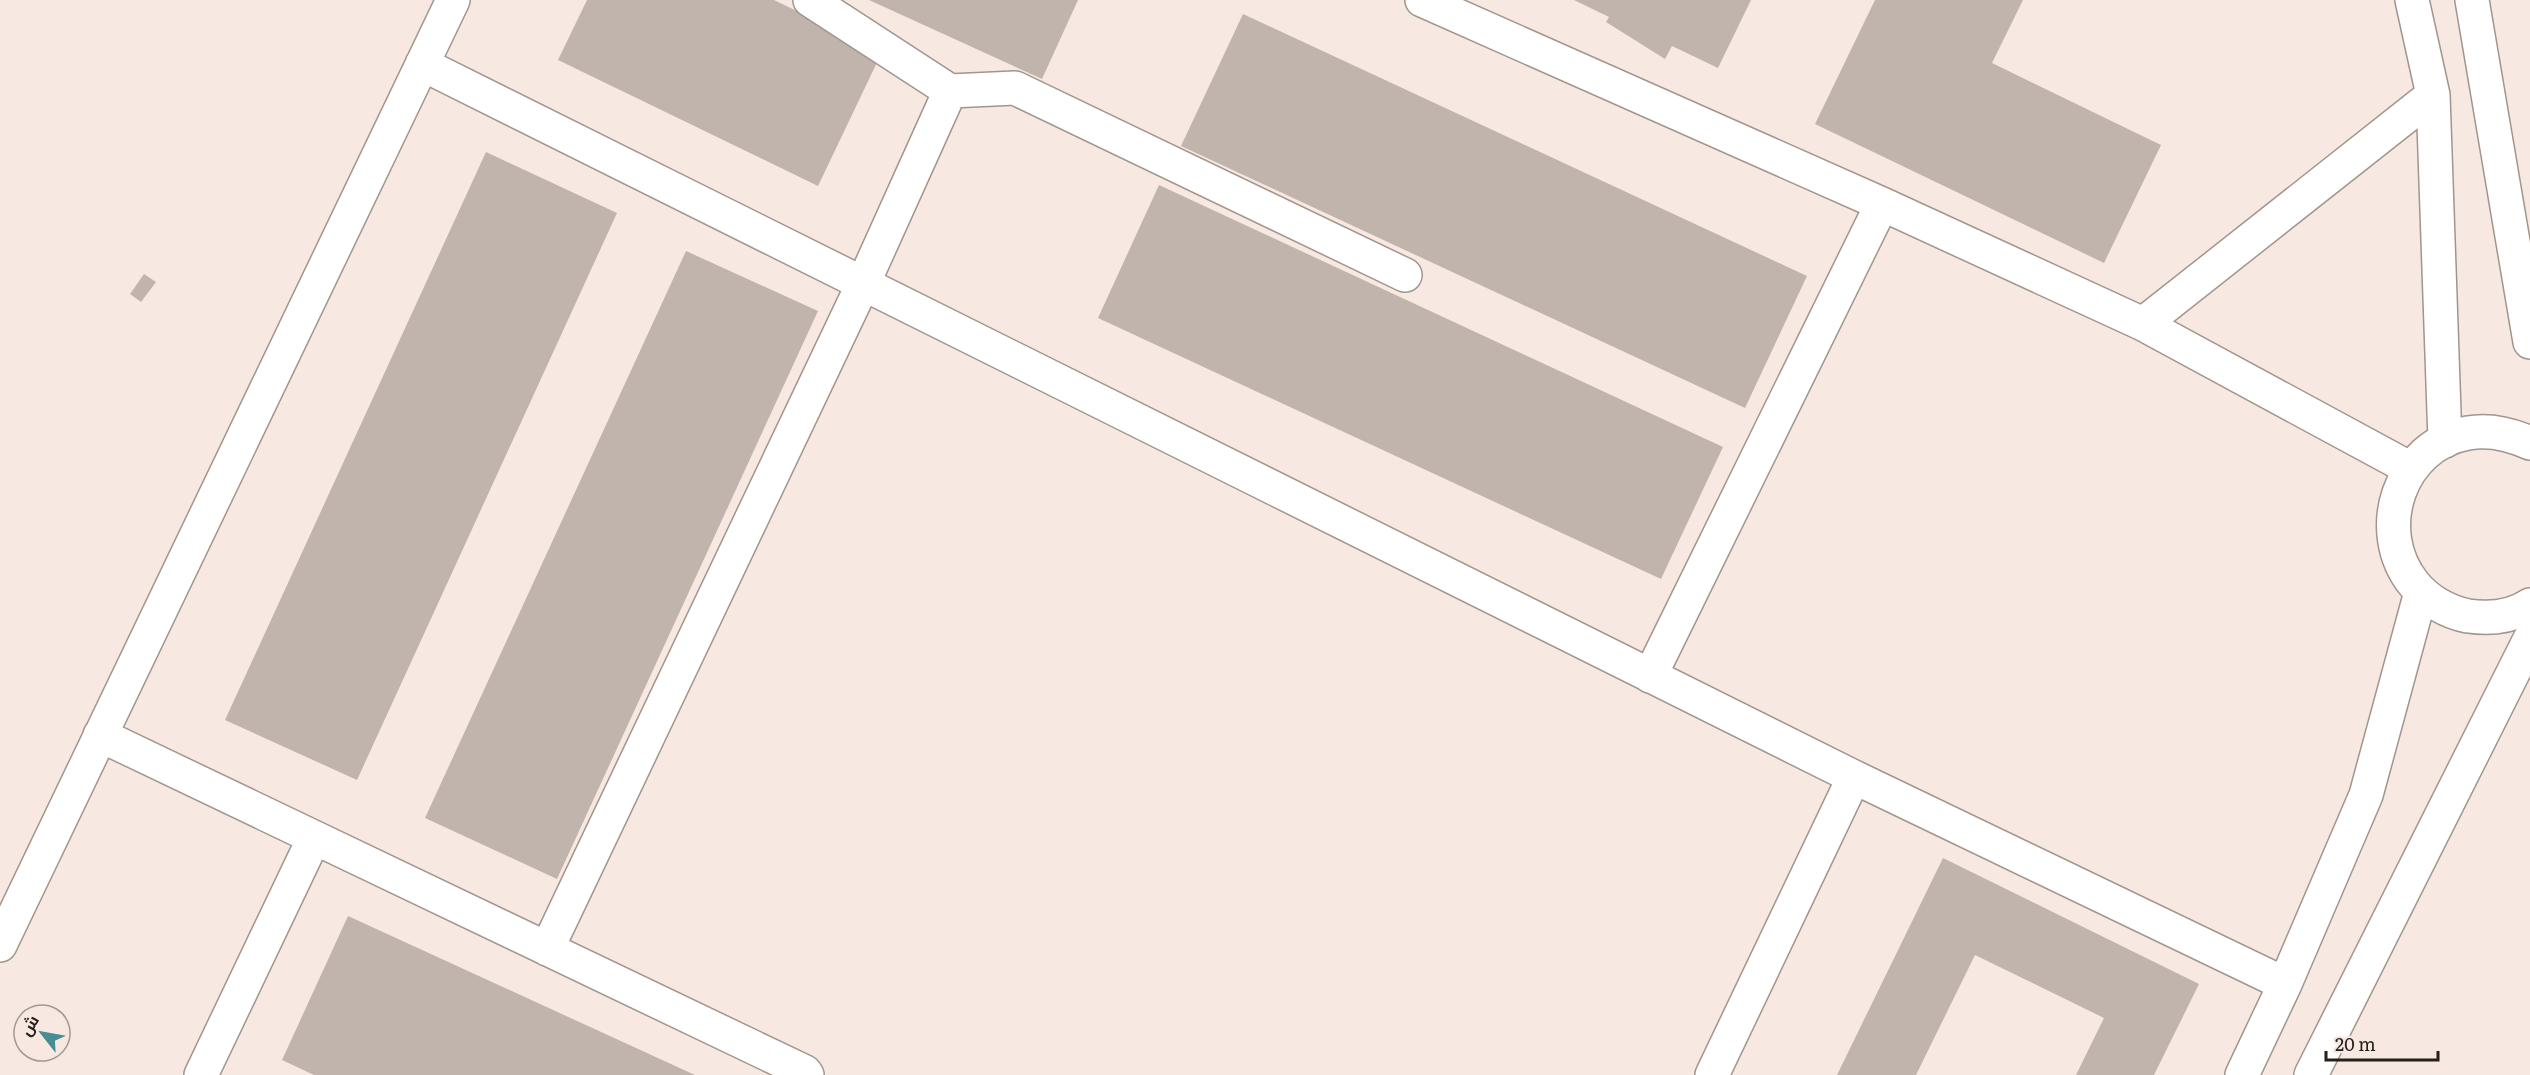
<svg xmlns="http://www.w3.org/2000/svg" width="2530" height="1075" font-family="Literata,Cairo,serif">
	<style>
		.building { fill: #c1b4ac }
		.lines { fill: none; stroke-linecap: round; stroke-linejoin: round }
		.minor-casing { stroke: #a1958d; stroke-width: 36 }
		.minor { stroke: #fff; stroke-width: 33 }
	</style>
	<rect width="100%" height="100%" fill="#f7e9e1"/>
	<path class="building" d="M587,0h187l108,52 -64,134 -260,-126z
		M869,0h209l-36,79z
		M1574,0h177l-33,68 -46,-22 -7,13 -59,-37 3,-5z
		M1875,0h148l-31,63 169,82 -57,118 -289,-139z
		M1243,14l564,262 -62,132 -564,-262z
		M486,152l131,61 -260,567 -132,-60z
		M1159,185l564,262 -62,132 -563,-261z
		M686,251l132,60 -261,568 -132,-61z
		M144,274l12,8 -15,20 -11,-8z
		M1943,858l256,126 -45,91h-78l28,-57 -129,-63 -59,120h-79z
		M348,916l347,159h-381l-32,-15z"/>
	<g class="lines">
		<defs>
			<path id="minor" d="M810,0l140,91
				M1422,0l460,204 261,120 268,145
				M2412,0l21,95 12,346
				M2472,0l58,342
				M422,64l1432,713
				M2143,324l290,-229
				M2530,443c-20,-9 -40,-14 -62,-10 -69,12 -97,98 -54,151 13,16 33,28 54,32 21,3 44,1 62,-11
				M1650,676l232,-472
				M100,735l705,337 2,3
				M0,945l453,-945
				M547,949l316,-665 87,-193 65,-3 390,187
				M201,1075l113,-237
				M1712,1075l142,-298 431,207
				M2242,1075l43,-91 81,-189 55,-203
				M2311,1075l219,-436"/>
		</defs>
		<use href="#minor" class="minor-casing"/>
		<use href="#minor" class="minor"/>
	</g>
	<g transform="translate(42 1033) rotate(301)"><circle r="28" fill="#f7e9e1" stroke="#a39993" stroke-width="1.5"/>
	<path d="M0-4.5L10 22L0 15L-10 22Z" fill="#468d94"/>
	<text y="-9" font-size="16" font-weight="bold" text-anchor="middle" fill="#25201d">ش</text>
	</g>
	<path d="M2326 1051v9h112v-9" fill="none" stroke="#25201d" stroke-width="3"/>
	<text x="2335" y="1051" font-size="18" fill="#25201d" stroke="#f7e9e1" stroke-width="4.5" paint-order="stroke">20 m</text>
</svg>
